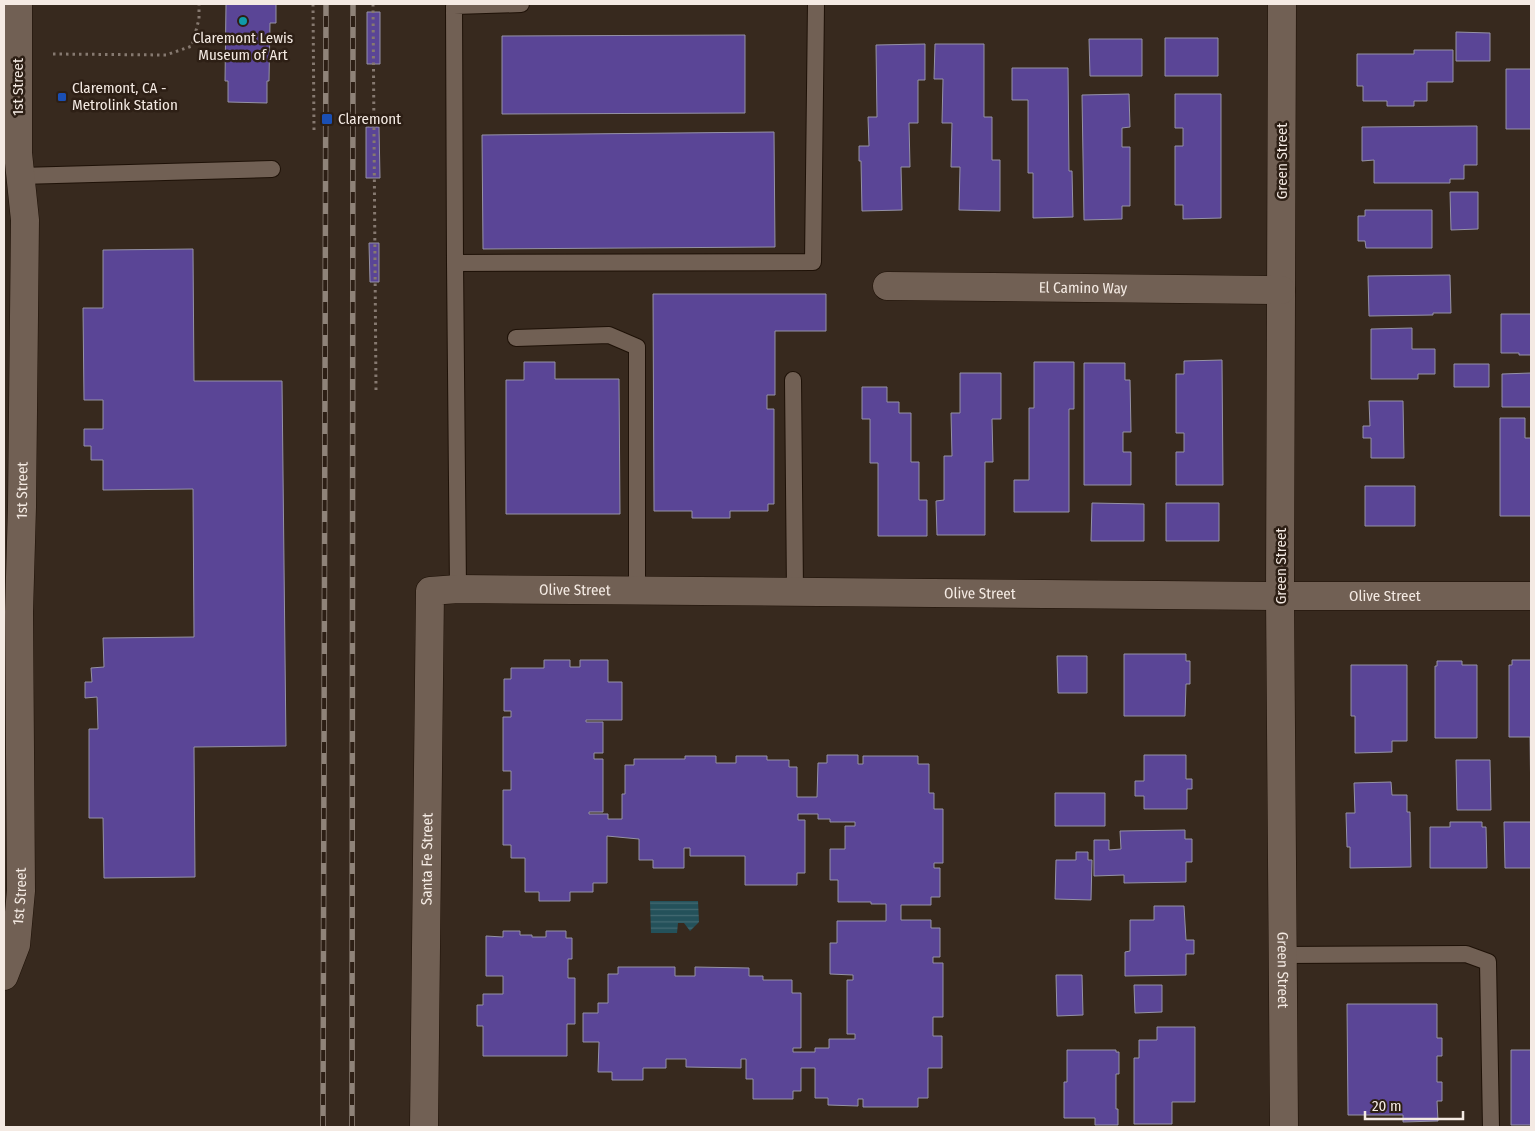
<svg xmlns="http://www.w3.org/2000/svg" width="1535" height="1131" font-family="'Fira Sans Condensed',sans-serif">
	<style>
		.water { fill: url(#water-rules) }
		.building { fill: #5a4596; stroke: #9592a5 }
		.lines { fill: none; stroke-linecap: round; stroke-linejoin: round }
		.lane-casing { stroke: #1e1107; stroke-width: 18 }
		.street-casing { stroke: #1e1107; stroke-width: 29 }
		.path { stroke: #867970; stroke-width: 3; stroke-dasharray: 2.5 4; stroke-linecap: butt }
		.lane { stroke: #716054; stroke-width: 16 }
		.street { stroke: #716054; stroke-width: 28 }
		.rail-casing { stroke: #8f8379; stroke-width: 5.5 }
		.rail { stroke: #2d1f15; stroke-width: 4; stroke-dasharray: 11; stroke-linecap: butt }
		.culture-dot { fill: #0f9aa8; stroke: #2d1f15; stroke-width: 2 }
		.transit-dot { fill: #1a4fb4; stroke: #2d1f15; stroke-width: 2 }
		.labels { text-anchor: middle; stroke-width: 5; stroke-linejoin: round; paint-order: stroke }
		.poi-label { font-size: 15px; fill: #f4eae3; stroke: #2d1f15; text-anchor: start }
		.street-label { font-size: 15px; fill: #f4eae3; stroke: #2d1f15 }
	</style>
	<defs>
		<pattern id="water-rules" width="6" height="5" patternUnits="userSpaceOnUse" patternTransform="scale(1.25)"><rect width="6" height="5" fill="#24515a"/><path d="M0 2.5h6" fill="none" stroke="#446a72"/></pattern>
	</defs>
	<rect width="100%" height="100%" fill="#37291e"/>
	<path class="water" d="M650,901h48l1,21 -9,9 -6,-8h-6l-1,10h-26z"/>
	<path class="building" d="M226,4h50v19h-6l-1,58h-2v22l-39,-1v-21h-3z
		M367,12h13v52h-13z
		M1456,32l34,1v28h-34z
		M745,35v78l-243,1v-78z
		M1165,38h53v38h-53z
		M1089,39h53v37h-52z
		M925,44v36h-7v43h-9l1,44h-9l1,43 -40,1 -1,-50h-2v-15h10l-1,-29h9l-1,-72z
		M935,44h49v73h8v43h8v51l-41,-1 1,-43h-9l1,-44h-10l1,-44h-9z
		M1414,50h39v32h-26v19h-13v5h-27v-5h-24v-15h-6v-32h57z
		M1012,68h56l1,103h3l1,46 -40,1v-45h-5v-73h-16z
		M1506,69h25v60h-25z
		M1129,94l1,33 -8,1v19h8v59h-8v13l-38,1 -2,-125z
		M1175,94h46v124l-38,1v-14h-8v-59h8v-18h-8z
		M1477,126v39h-13v14h-14v4h-76v-23l-12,1v-34z
		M366,127h13l1,51h-14z
		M774,132l1,115 -292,2 -1,-114z
		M1450,192h28v37l-27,1z
		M1365,210h67v38h-66l-1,-7h-7v-25h7z
		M369,243h10v39h-9z
		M193,249l1,132h88l4,365 -92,1 1,130 -91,1 -1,-60h-14v-89h9l-1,-32 -12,1v-16h7l-1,-14 13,-1 -1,-29 91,-1 -1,-148 -90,1v-30h-12v-14h-7v-17h19v-29h-19l-1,-92h20v-58z
		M1450,275l1,38h-18v2l-64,1 -1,-40z
		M653,294h173v37h-51v64h-8v14h7v95h-6v7h-38v7h-38v-7h-38z
		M1501,314h30v41h-12v-2h-18z
		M1412,328v21h23v25h-17v5h-47v-50z
		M1222,360l1,125h-47v-33h8v-19h-8v-59h8v-13z
		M524,362h31v17h64l1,135h-114v-134h18z
		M1034,362h40v47h-5v103h-55v-32h15v-72h5z
		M1084,363h41v17h5l1,52h-8v20h8v33h-47z
		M1454,364h35v23h-35z
		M960,373h41v46h-9l1,43h-8v73h-48l-1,-34 8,-1v-44h8l-1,-43h9z
		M1531,373v34h-29v-33z
		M862,387h25v15h12v11h12v49h8v38h8v36h-49v-73h-8v-44h-8z
		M1369,401h34l1,57h-33v-20h-8v-12h7z
		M1500,418h25v20h6v78h-31z
		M1365,486h50v40h-50z
		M1092,503l52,1v37h-53z
		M1166,503h53v38h-53z
		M1124,654h62v7h4v23h-4l-1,32h-61z
		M1057,656h30v37h-29z
		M544,660h26v7h10v-7h28v22h14v38h-36v2h17v31h-9v6h9v53h-14v2h19v5h14v-25h3v-29h9v-6h51v-3h31v7h20v-7h31v4h22v7h8v30h20l1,-34h9v-8h31v9h5v-8h55v8h11v29h5v16h9v54h-9v5h6v29h-9v8h-30v15h30v8h9v29h-7v6h10v54h-10v19h9v32h-14v30h-10v9h-55v-8h-5v7l-30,-1v-7h-13v-30h-14v23h-8v8h-40v-20h-7v-20h-5v9l-55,-1v-8h-20v9h-23v12h-31v-8h-14l1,-30h-16v-29h15v-10h10v-29h10v-7h57v9h20v-9l54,1v8h14v4h29v13h9v55h-8v4h22v-4h14v-9h26v-5h-8v-54h6v-5l-23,-1v-31h7v-22h49v-17h-15v-2h-33v-22h-8v-31h15v-23h10v-4h-25v-3h-12v-5h-20v6h7v53h-8v12h-52v-29h-55v-8h-6v20h-31v-8h-14v-21l-32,-3v47h-14v9h-23v9h-31v-9h-14v-34h-14v-13h-8v-55h8v-19h-8v-54h8v-6h-7v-32h7v-11h33z
		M1512,660h19v148l-1,-71h-21v-72h3z
		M1437,661h25v4h15v73h-42v-72h2z
		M1351,665h56v76h-15v11l-37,1v-37h-4z
		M1144,755h42v24h6v10h-5v20h-43v-13h-9v-15h9z
		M1456,760h34l1,50h-34z
		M1391,782l1,13h15v17h3l1,55 -61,1v-21h-3l-1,-34h9l-1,-30z
		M1055,793h50v33h-50z
		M1450,822h32v5h4l1,41h-57v-41h20z
		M1504,822h27v46h-26z
		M1185,830v9h7v23h-6v20l-62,1v-8l-30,1v-36h15v10l12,-1 -1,-18z
		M1076,852h12v8h4l-1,40 -36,-1 1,-39h20z
		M1154,906h30l2,34h8v14h-8v21l-61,1v-24l5,-1v-31h24z
		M503,931h17v4h12v2h14v-6h20v7h6v21h-4v19h7v46h-8v32h-84v-30h-6v-21h6v-11h20v-18h-17v-40l17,1z
		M1056,975h26l1,40 -26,1z
		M1134,985h28v27l-27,1z
		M1347,1004h90v34h5v18h-5v26h5v19h-5l1,20 -35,1v-7h-55z
		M1157,1027h38v75h-23v22h-38v-66h5v-18h18z
		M1067,1050h49v2h3v22h-3v35h2v16h-23v-7h-31v-36h3z
		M1511,1050h20v75h-20z"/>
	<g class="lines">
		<defs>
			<path id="lane" d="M521,4l-67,2 1,257 358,-1 3,-258
				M20,176l252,-7
				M455,263l3,326
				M516,338l93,-3 28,12v243
				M793,380l2,211
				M1283,955l183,-1 22,8 3,165"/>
			<g id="street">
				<path id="s1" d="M1282,4l-2,592 4,531"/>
				<path id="s2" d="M887,286l394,4"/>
				<path id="s3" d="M4,976l12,-31 5,-54 -2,-279 3,-105 3,-287 -7,-67v-149"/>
				<path id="s4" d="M424,1127l6,-536 28,-2 822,7h251"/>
			</g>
		</defs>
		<use href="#lane" class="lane-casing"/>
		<use href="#street" class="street-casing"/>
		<path class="path" d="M313,4l1,126
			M373,4l3,387
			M53,54l113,1 26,-9 7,-27v-15"/>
		<use href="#lane" class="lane"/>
		<use href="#street" class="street"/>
		<defs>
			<path id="rail" d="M323,1127l3,-1123
				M352,1127l1,-1123"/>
		</defs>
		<use href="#rail" class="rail-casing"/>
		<use href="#rail" class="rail"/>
	</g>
	<circle class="culture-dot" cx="243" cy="21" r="5"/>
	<g class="transit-dot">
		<rect x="57" y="92" width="10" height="10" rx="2.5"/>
		<rect x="321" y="113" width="12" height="12" rx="2.5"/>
	</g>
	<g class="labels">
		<g class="poi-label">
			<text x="243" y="43" text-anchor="middle">Claremont Lewis<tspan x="243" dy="17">Museum of Art</tspan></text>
			<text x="72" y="93">Claremont, CA -<tspan x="72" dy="17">Metrolink Station</tspan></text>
			<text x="338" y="124">Claremont</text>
		</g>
		<g class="street-label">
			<text transform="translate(18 87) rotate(-90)" y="5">1st Street</text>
			<text transform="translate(1282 161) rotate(-90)" y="5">Green Street</text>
			<text dy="5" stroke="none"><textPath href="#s2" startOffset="196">El Camino Way</textPath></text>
			<text dy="5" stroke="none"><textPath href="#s3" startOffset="488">1st Street</textPath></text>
			<text transform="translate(1281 566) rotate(-90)" y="5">Green Street</text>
			<text dy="5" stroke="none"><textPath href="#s4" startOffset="681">Olive Street</textPath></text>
			<text dy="5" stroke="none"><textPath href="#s4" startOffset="1086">Olive Street</textPath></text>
			<text dy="5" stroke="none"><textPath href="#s4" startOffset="1491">Olive Street</textPath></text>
			<text dy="5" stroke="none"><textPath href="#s4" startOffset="268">Santa Fe Street</textPath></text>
			<text dy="5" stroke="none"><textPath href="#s3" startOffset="82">1st Street</textPath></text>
			<text dy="5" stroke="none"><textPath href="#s1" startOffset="966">Green Street</textPath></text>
		</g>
	</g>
	<rect width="1535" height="1131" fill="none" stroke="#f4eae3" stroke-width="10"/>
	<path d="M1365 1111v8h98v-8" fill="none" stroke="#f4eae3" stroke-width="2.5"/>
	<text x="1372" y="1111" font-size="15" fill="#f4eae3" stroke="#2d1f15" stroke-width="4" paint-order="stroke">20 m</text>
</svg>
